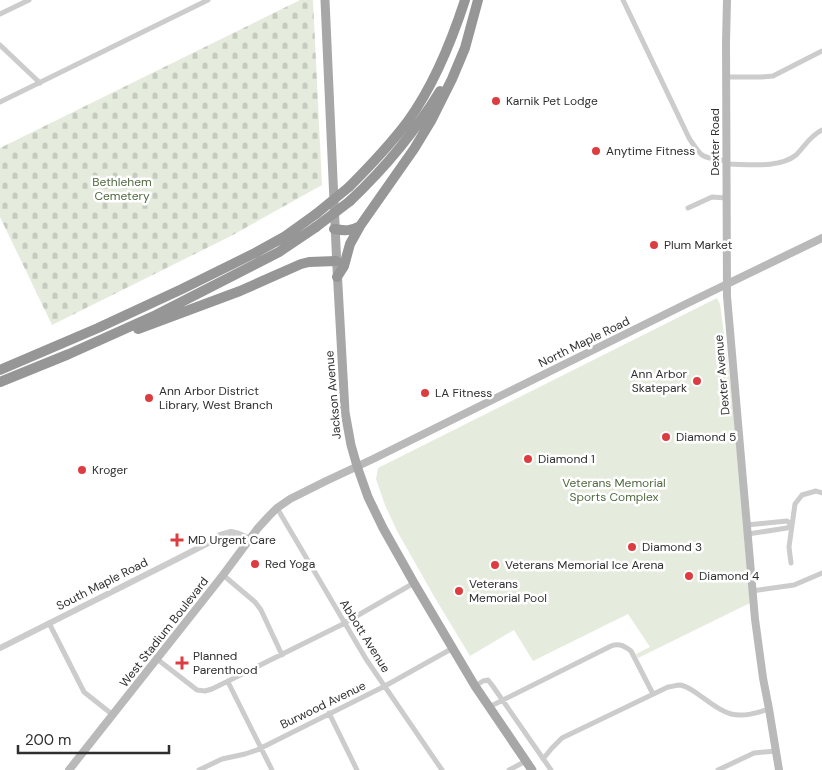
<svg xmlns="http://www.w3.org/2000/svg" width="822" height="770" font-family="'DM Sans',sans-serif">
	<style>
		.green { fill: #e5ecde }
		.cemetery { fill: url(#cemetery-stones) }
		.lines { fill: none; stroke-linecap: round; stroke-linejoin: round }
		.minor { stroke: #ccc; stroke-width: 5 }
		.tertiary { stroke: #ccc; stroke-width: 6 }
		.secondary { stroke: #b9b9b9; stroke-width: 8 }
		.primary { stroke: #a7a7a7; stroke-width: 9 }
		.motorway { stroke: #969696; stroke-width: 10 }
		.motorway-bridge { stroke: #969696; stroke-width: 10 }
		.poi-dot { fill: #db3d40; stroke: #fff; stroke-width: 2 }
		.labels { text-anchor: middle; stroke-width: 5; stroke-linejoin: round; paint-order: stroke }
		.poi-label { font-size: 12px; fill: #2f2f2f; stroke: #fff; text-anchor: start }
		.street-label { font-size: 12px; fill: #2f2f2f; stroke: #fff }
		.park-label { font-size: 12px; fill: #50693f; stroke: #fff }
	</style>
	<defs>
		<pattern id="cemetery-stones" width="16" height="16" patternUnits="userSpaceOnUse" patternTransform="scale(1.25)"><rect width="16" height="16" fill="#e5ecde"/><path d="M2 7V4a2 2 0 0 1 4 0v3zM10 15v-3a2 2 0 0 1 4 0v3z" fill="#c5cbbf"/></pattern>
	</defs>
	<rect width="100%" height="100%" fill="#fff"/>
	<path class="green" d="M717,298l3,6 11,83 19,216 -112,55 -2,-4 14,-7 -22,-33 -95,47 -19,-31 -44,26 -35,-58 -38,-67 -12,-26 -9,-26 2,-11z"/>
	<path class="cemetery" d="M300,0h13l9,185 -91,51 -179,89 -52,-108v-69z"/>
	<g class="lines">
		<path class="minor" d="M623,0l66,138c14,21 12,19 37,23
			M0,14l29,-14
			M0,45l40,38
			M726,77h35l12,-1 49,-25
			M0,102l208,-102
			M726,164c21,0 53,5 70,-9 9,-9 14,-19 26,-25
			M688,208l24,-11 14,1
			M277,508l89,151 76,111
			M747,525l40,-4 5,4 -5,3 -39,6
			M791,563l-2,-16 6,-43 7,-9 14,-4 6,2
			M223,575l32,27 6,8 21,45
			M752,591l42,-6 28,-12
			M49,623l35,69 29,23
			M157,659l40,31 8,1 7,-2 129,-64 73,-42
			M228,682l44,88
			M475,686l8,-5 5,-1 4,5 59,85
			M489,707l122,-61c9,-3 13,0 20,5l22,43
			M329,713l28,57
			M543,759l9,-11 10,-10 106,-51c3,0 8,-2 12,-2 15,2 33,25 51,29 13,3 26,-1 38,-5
			M199,770l23,-11 23,-5 12,-4 128,-64 68,-38
			M509,770l17,-9
			M718,770l36,-17 22,-2"/>
		<path class="tertiary" d="M214,540l19,-3 13,8
			M0,648l177,-89 37,-19 6,-5 11,-3 8,2 11,5"/>
		<path class="secondary" d="M727,0l-1,42 1,254 28,323 8,59 6,31 10,61
			M69,770l154,-195 35,-47 11,-12 8,-8 13,-9 36,-18 47,-22 317,-157 132,-64"/>
		<path class="primary" d="M325,0l12,268 8,144 6,33 6,21 11,31 15,31 31,55 61,103 57,84"/>
		<path class="motorway" d="M349,187c21,-21 41,-42 59,-66 26,-36 43,-78 57,-121
			M350,201c35,-33 65,-69 90,-110
			M334,229c11,2 17,2 26,-3
			M337,277l7,-11 6,-22 10,-18 54,-77 17,-28 21,-42 13,-31 13,-48
			M138,329l102,-38 61,-27 8,-2 27,-1
			M0,370l98,-42 84,-39 73,-36 29,-16 32,-23
			M0,382l69,-28 87,-39 123,-63 37,-25"/>
		<path class="motorway-bridge" d="M316,214l33,-27
			M316,227l34,-26"/>
	</g>
	<g class="poi-dot">
		<circle cx="496" cy="101" r="5"/>
		<circle cx="596" cy="151" r="5"/>
		<circle cx="654" cy="245" r="5"/>
		<circle cx="697" cy="381" r="5"/>
		<circle cx="425" cy="393" r="5"/>
		<circle cx="149" cy="398" r="5"/>
		<circle cx="666" cy="437" r="5"/>
		<circle cx="528" cy="459" r="5"/>
		<circle cx="82" cy="470" r="5"/>
		<path d="M174.5 532.5h5v5h5v5h-5v5h-5v-5h-5v-5h5z"/>
		<circle cx="632" cy="547" r="5"/>
		<circle cx="255" cy="564" r="5"/>
		<circle cx="495" cy="565" r="5"/>
		<circle cx="689" cy="576" r="5"/>
		<circle cx="459" cy="591" r="5"/>
		<path d="M179.5 655.5h5v5h5v5h-5v5h-5v-5h-5v-5h5z"/>
	</g>
	<g class="labels">
		<g class="poi-label">
			<text x="506" y="105">Karnik Pet Lodge</text>
			<text x="606" y="155">Anytime Fitness</text>
			<text x="664" y="249">Plum Market</text>
			<text x="687" y="378" text-anchor="end">Ann Arbor<tspan x="687" dy="14">Skatepark</tspan></text>
			<text x="159" y="395">Ann Arbor District<tspan x="159" dy="14">Library, West Branch</tspan></text>
			<text x="435" y="397">LA Fitness</text>
			<text x="676" y="441">Diamond 5</text>
			<text x="538" y="463">Diamond 1</text>
			<text x="92" y="474">Kroger</text>
			<text x="188" y="544">MD Urgent Care</text>
			<text x="642" y="551">Diamond 3</text>
			<text x="265" y="568">Red Yoga</text>
			<text x="505" y="569">Veterans Memorial Ice Arena</text>
			<text x="699" y="580">Diamond 4</text>
			<text x="469" y="588">Veterans<tspan x="469" dy="14">Memorial Pool</tspan></text>
			<text x="193" y="660">Planned<tspan x="193" dy="14">Parenthood</tspan></text>
		</g>
		<g class="street-label">
			<text transform="translate(715 142) rotate(-90)" y="4">Dexter Road</text>
			<text transform="translate(584 342) rotate(-26)" y="4">North Maple Road</text>
			<text transform="translate(722 375) rotate(-95)" y="4">Dexter Avenue</text>
			<text transform="translate(333 395) rotate(-95)" y="4">Jackson Avenue</text>
			<text transform="translate(102 584) rotate(-27)" y="4">South Maple Road</text>
			<text transform="translate(164 632) rotate(-52)" y="4">West Stadium Boulevard</text>
			<text transform="translate(365 636) rotate(58)" y="4">Abbott Avenue</text>
			<text transform="translate(323 705) rotate(-26)" y="4">Burwood Avenue</text>
		</g>
		<g class="park-label">
			<text x="122" y="186">Bethlehem<tspan x="122" dy="14">Cemetery</tspan></text>
			<text x="614" y="487">Veterans Memorial<tspan x="614" dy="14">Sports Complex</tspan></text>
		</g>
	</g>
	<path d="M18 745v8h151v-8" fill="none" stroke="#2f2f2f" stroke-width="2.5"/>
	<text x="25" y="745" font-size="15" fill="#2f2f2f" stroke="#ffffff" stroke-width="4" paint-order="stroke">200 m</text>
</svg>
